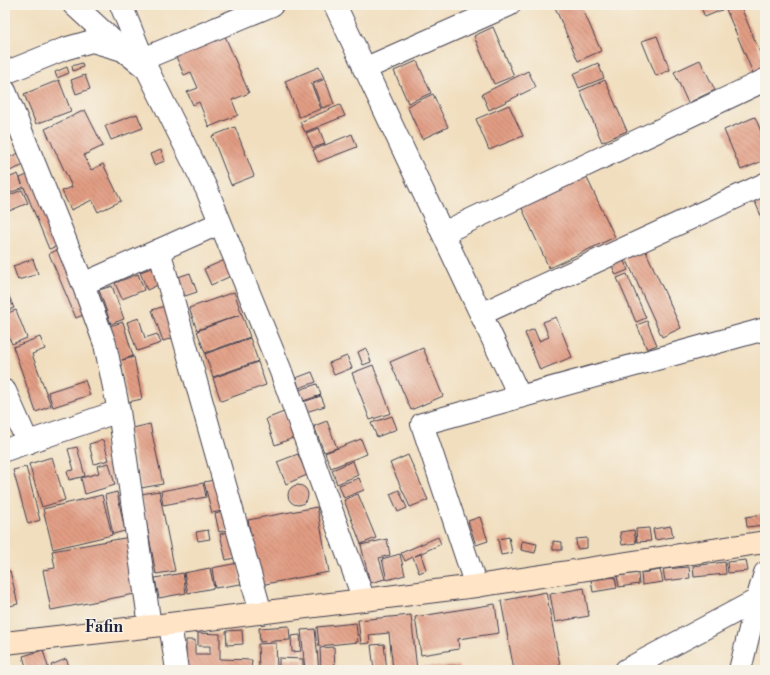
<svg xmlns="http://www.w3.org/2000/svg" width="770" height="675" font-family="'Libre Bodoni',serif">
	<style>
		.building { fill: url(#building-back-hatch) }
		.lines { fill: none; stroke-linecap: round; stroke-linejoin: round }
		.minor-casing { stroke: #413e4f; stroke-width: 24 }
		.tertiary-casing { stroke: #413e4f; stroke-width: 24 }
		.secondary-casing { stroke: #413e4f; stroke-width: 24 }
		.minor { stroke: #fff; stroke-width: 22 }
		.tertiary { stroke: #fff; stroke-width: 22 }
		.secondary { stroke: #ffe4c6; stroke-width: 22 }
		.labels { text-anchor: middle; stroke-width: 3; stroke-linejoin: round; paint-order: stroke }
		.quarter-label { font-size: 16px; font-weight: bold; fill: #22223b; stroke: #f7f3e8 }
	</style>
	<defs>
		<pattern id="building-back-hatch" width="6" height="6" patternUnits="userSpaceOnUse"><rect width="6" height="6" fill="#e29d84"/><path d="M-1 5l2 2M0 0l6 6M5-1l2 2" fill="none" stroke="#b7806d"/></pattern>
	</defs>
	<rect width="100%" height="100%" fill="#f7f3e8"/>
	<filter id="ink" filterUnits="userSpaceOnUse"><feTurbulence type="fractalNoise" baseFrequency=".025" numOctaves="2"/><feDisplacementMap in="SourceGraphic" scale="8" xChannelSelector="R" yChannelSelector="G"/><feConvolveMatrix kernelMatrix="1 2 1 2 8 2 1 2 1" color-interpolation-filters="sRGB"/></filter>
	<filter id="wash" filterUnits="userSpaceOnUse"><feTurbulence type="fractalNoise" baseFrequency=".012" numOctaves="4" result="noise"/><feDisplacementMap in="SourceGraphic" scale="16" xChannelSelector="R" yChannelSelector="G"/><feGaussianBlur stdDeviation="0.9" result="paint"/><feColorMatrix in="noise" values="0 0 0 0 0 0 0 0 0 0 0 0 0 0 0 0 0 1.4 0 .05"/><feComposite in="paint" operator="in"/></filter>
	<g filter="url(#wash)">
		<rect width="100%" height="100%" fill="#f1debe"/>
		<g id="blocks">
			<path class="building" d="M554,5h27l20,46 -23,10z
				M700,5h22l2,4 -19,8z
				M730,5h10l25,59v4l-12,5 -28,-66z
				M493,27l21,49 -20,8 -20,-48z
				M223,31l26,62 -17,7 6,15 -29,12 -10,-25 -6,3 -6,-13 11,-4 -7,-16 -7,3 -10,-23z
				M657,36l13,34 -14,6 -14,-35z
				M700,60l15,30 -27,13 -14,-31z
				M417,61l14,32 -23,10 -14,-32z
				M82,63l1,4 -10,4 -1,-5z
				M598,63l6,15 -25,10 -6,-14z
				M67,67l2,6 -12,5 -2,-6z
				M319,67l5,11 -13,5 10,26 -22,8 -14,-36z
				M528,71l8,16 -47,23 -7,-16z
				M85,75l5,14 -14,5 -5,-14z
				M325,79l9,25 -12,4 -9,-24z
				M59,80l12,31 -35,13 -12,-30z
				M605,80l22,51 -25,11 -22,-51z
				M433,94l15,33 -26,12 -15,-33z
				M340,105l5,11 -40,16 -5,-10z
				M509,105l14,31 -34,14 -13,-31z
				M85,110l18,36 -19,9 7,15 12,-6 18,37 -23,11 -6,-12 -21,10 -9,-19 10,-4 -27,-58z
				M137,114l6,14 -32,12 -6,-14z
				M755,117l10,24v19l-24,10 -17,-40z
				M235,127l19,49 -23,9 -19,-49z
				M319,128l6,16 -12,4 -7,-15z
				M352,134l5,13 -39,15 -5,-12z
				M161,150l4,11 -11,4 -4,-11z
				M19,153l5,12 -19,8v-14z
				M32,173l28,72 -11,4 -25,-62 -19,8v-16l13,-5 4,10 -2,-6z
				M586,176l29,61 -66,31 -28,-62z
				M765,189v36l-13,-30z
				M22,190l6,13 -19,8 -4,-8v-6z
				M643,245l38,83 -19,9 -38,-83z
				M63,247l27,65 -14,6 -27,-64z
				M621,255l7,15 -12,5 -7,-16z
				M33,259l5,15 -20,6 -5,-14z
				M225,260l6,16 -20,9 -7,-16z
				M154,267l6,17 -13,6 -7,-18z
				M190,273l7,19 -12,4 -7,-19z
				M138,274l6,16 -22,9 -7,-16z
				M627,274l19,44 -10,4 -19,-44z
				M112,286l12,33 -13,5 -12,-34z
				M5,287l9,21 -9,3z
				M234,292l16,45 -45,16 -8,-22 42,-16 -42,15 -8,-22z
				M168,305l11,31 -16,5 -11,-31z
				M16,310l11,28 -15,6 -7,-16v-14z
				M556,317l16,40 -32,13 -15,-37 9,-4 5,12 10,-4 -6,-15z
				M139,318l6,20 12,-4 4,9 -24,8 -10,-29z
				M647,321l10,24 -10,4 -10,-24z
				M123,322l10,34 -11,4 12,-3 8,42 -14,3 -8,-42 -10,-34z
				M40,337l5,12 -13,5 19,52 -15,6 -23,-65z
				M250,338l8,23 -45,16 -8,-23z
				M366,348l5,14 -8,3 -5,-13z
				M423,348l20,48 -32,14 -21,-48z
				M347,356l5,12 -18,7 -5,-12z
				M258,362l8,23 -45,16 -8,-23z
				M373,365l18,48 -21,7 -18,-47z
				M312,372l4,10 -17,6 -3,-10z
				M85,380l5,15 -37,12 -5,-15z
				M317,384l4,11 -18,6 -4,-11z
				M321,396l4,10 -19,6 -3,-10z
				M284,412l9,26 -18,7 -9,-26z
				M392,416l5,13 -20,8 -6,-14z
				M327,421l10,27 -13,4 -10,-26z
				M150,424l13,60 -22,4 -12,-59z
				M361,439l6,15 -36,14 -6,-15z
				M103,440l6,20 -15,4 -5,-20z
				M77,447l8,29 -16,4 -2,-9 7,-1 -6,-21z
				M298,454l9,21 -21,9 -9,-22z
				M408,455l20,45 -18,7 -20,-44z
				M52,457l13,43 -23,7 -13,-43z
				M353,461l5,14 -21,9 -5,-14z
				M109,463l6,22 -30,9 -4,-16 18,-5 -2,-7z
				M26,467l14,53 -12,4 -15,-54z
				M359,478l5,12 -20,8 -5,-13z
				M219,479l8,31 -15,3 -8,-31z
				M203,483l3,14 -43,8 -2,-14z
				M288 495a10 10 0 1 1 20 0a10 10 0 1 1-20 0Z
				M399,490l8,18 -9,4 -8,-18z
				M159,491l16,80 -19,3 -15,-80z
				M117,492l8,39 -12,3 -8,-39z
				M358,494l18,44 -15,6 -17,-44z
				M102,495l10,40 -59,14 -10,-40z
				M317,507l12,65 -69,13 -12,-65z
				M227,511l5,18 -13,3 -4,-18z
				M763,514l1,11 -17,2 -1,-10z
				M480,517l8,24 -12,4 -8,-24z
				M671,526l2,11 -18,3 -2,-11z
				M649,528l2,13 -14,1 -1,-13z
				M208,530l2,9 -12,2 -2,-9z
				M634,530l2,13 -14,2 -2,-13z
				M232,531l6,26 -12,3 -6,-26z
				M130,537l10,56 -89,17 -8,-40 12,-2 -3,-17z
				M438,537l3,7 -26,12 6,-2 5,16 -7,3 -6,-16 -8,4 -4,-8z
				M509,537l3,16 -11,2 -3,-16z
				M587,538v10l-10,1 -1,-10z
				M387,539l3,16 -11,3 6,21 -15,4 -9,-38z
				M522,541l15,3 -2,9 -14,-3z
				M553,541l9,1v8h-9z
				M400,554l5,21 -18,5 -5,-21z
				M746,560l2,11 -20,2 -1,-11z
				M725,562l1,12 -32,3 -1,-11z
				M238,563l3,21 -26,4 -3,-20z
				M689,567l1,11 -25,3 -2,-12z
				M210,568l4,20 -26,5 -4,-20z
				M660,570l3,12 -21,3 -1,-12z
				M10,571l8,33 -13,3v-35z
				M183,573l3,20 -27,5 -4,-20z
				M638,573l1,11 -20,3 -2,-11z
				M615,577l2,11 -24,4 -2,-12z
				M584,588l5,28 -34,6 -5,-28z
				M546,592l15,78h-47l-13,-69z
				M495,604l4,29 -41,6 1,10 -38,6 -6,-38z
				M411,615l6,55h-24l-4,-37 -20,2 1,8 -9,1 -3,-24z
				M356,623l2,19 -39,4 -2,-19z
				M289,626l1,14 -30,2 -1,-14z
				M315,629l4,41h-14l-4,-40z
				M242,630l1,14 -16,1 -1,-14z
				M198,633l22,1v25l32,1 -1,10h-65v-30h9v14h15v-8h-12z
				M300,635l1,16 -9,1 -1,-16z
				M276,643l1,27h-18l-1,-26z
				M384,644l3,26h-13l-3,-25z
				M334,647l1,23h-14l-1,-22z
				M43,650l6,20h-22l-4,-14z
				M279,658l24,1v11h-24z
				M66,659l5,11h-18l-2,-5z
				M424,666h36v4h-36z"/>
		</g>
	</g>
	<g filter="url(#ink)">
		<use href="#blocks" fill-opacity="0" stroke="#413e4f" stroke-width="1"/>
		<g class="lines">
			<defs>
				<path id="minor" d="M74,5l49,45
					M121,5l26,64
					M335,5l185,392
					M143,59l129,-54
					M364,69l145,-64
					M5,91l78,193 22,60 14,67 31,215
					M443,233l322,-153
					M159,250l102,363
					M83,284l137,-61
					M481,314l284,-130
					M5,391l23,52
					M5,450l114,-39
					M476,586l-54,-162 343,-95
					M170,624l7,46
					M626,670l131,-70
					M740,670l17,-70 8,-27"/>
				<path id="tertiary" d="M5,73l59,-24 28,-8 31,9 24,19 60,121 73,179 84,231"/>
				<path id="secondary" d="M5,643l165,-19 306,-38 289,-44"/>
			</defs>
			<use href="#minor" class="minor-casing"/>
			<use href="#tertiary" class="tertiary-casing"/>
			<use href="#secondary" class="secondary-casing"/>
			<use href="#minor" class="minor"/>
			<use href="#tertiary" class="tertiary"/>
			<use href="#secondary" class="secondary"/>
		</g>
	</g>
	<g class="labels">
		<g class="quarter-label">
			<text x="104" y="632">Fafin</text>
		</g>
	</g>
	<rect width="770" height="675" fill="none" stroke="#f7f3e8" stroke-width="20"/>
</svg>
